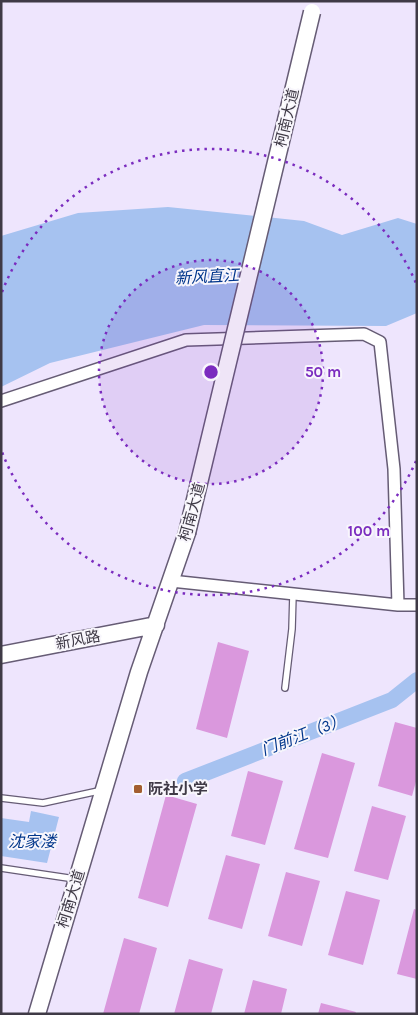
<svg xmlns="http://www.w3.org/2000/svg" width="418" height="1015" font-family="Karla,'Noto Sans SC',sans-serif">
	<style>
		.water { fill: #a6c2f0 }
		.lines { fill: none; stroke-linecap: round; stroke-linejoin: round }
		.canal { stroke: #a6c2f0; stroke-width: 16 }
		.building { fill: #da98dd }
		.lane-casing { stroke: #665c75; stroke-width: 8 }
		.street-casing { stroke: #665c75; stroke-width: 14 }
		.secondary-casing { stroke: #665c75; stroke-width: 19 }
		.lane { stroke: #fff; stroke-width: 5.5 }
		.street { stroke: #fff; stroke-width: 11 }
		.secondary { stroke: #fff; stroke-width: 16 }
		.secondary-bridge-casing { stroke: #665c75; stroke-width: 19; stroke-linecap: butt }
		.secondary-bridge { stroke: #fff; stroke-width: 16 }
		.ring { fill: none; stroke: #7b2cbf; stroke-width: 2.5; stroke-dasharray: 2.5 5 }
		.poi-dot { fill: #a35e30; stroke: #f8f6fc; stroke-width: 2 }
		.labels { text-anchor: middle; stroke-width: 4; stroke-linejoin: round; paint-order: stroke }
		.street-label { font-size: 15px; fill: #3f3a46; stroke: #f8f6fc }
		.poi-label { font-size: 15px; font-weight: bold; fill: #3f3a46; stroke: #f8f6fc; text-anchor: start }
		.water-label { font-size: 16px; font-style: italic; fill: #00368b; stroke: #f8f6fc }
		.centre { fill: #7b2cbf; stroke: #f8f6fc; stroke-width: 2.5 }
		.ring-label { font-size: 15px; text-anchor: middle; font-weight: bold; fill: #7b2cbf; stroke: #f8f6fc; stroke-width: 4; stroke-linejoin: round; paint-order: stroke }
	</style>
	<rect width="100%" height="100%" fill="#eee5fd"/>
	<path class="water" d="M168,207l136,14 38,14 56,-17 19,6v89l-31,13 -182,-1 -154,38 -49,24v-151l77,-23z
		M31,811l28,6 -12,46 -46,-7v-38l28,4z"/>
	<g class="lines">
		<path class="canal" d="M185,781l207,-81 25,-20"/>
	</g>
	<path class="building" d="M218,642l31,9 -22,87 -31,-9z
		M395,722l22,6v50l-5,18 -34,-10z
		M322,753l33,10 -27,95 -34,-9z
		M248,771l35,10 -18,64 -34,-9z
		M166,795l31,9 -29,103 -30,-9z
		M372,806l34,10 -18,64 -34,-9z
		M226,855l34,9 -18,65 -34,-10z
		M286,872l34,9 -18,65 -34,-10z
		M346,891l34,9 -17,65 -35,-10z
		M414,909l3,1v69l-20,-5z
		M124,938l33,10 -18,66h-36z
		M189,959l34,10 -12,45h-37z
		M253,980l34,9 -6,25h-37z
		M321,1003l35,9 -1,2h-37z"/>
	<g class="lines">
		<defs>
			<path id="lane" d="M285,688l7,-59 1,-35
				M1,798l42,5 60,-13
				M1,868l74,11"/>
			<path id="street" d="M1,401l185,-61 178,-6 16,8 14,127 4,136
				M171,581l227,24h19"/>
			<path id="secondary" d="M1,655l155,-30
				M37,1014l102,-342 48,-139"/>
		</defs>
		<use href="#lane" class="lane-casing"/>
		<use href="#street" class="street-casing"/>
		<use href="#secondary" class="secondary-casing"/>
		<use href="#lane" class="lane"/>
		<use href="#street" class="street"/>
		<use href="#secondary" class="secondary"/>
		<defs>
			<path id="secondary-bridge" d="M187,533l125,-521"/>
		</defs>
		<use href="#secondary-bridge" class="secondary-bridge-casing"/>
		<use href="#secondary-bridge" class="secondary-bridge"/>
	</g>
	<circle cx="211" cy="372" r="112" fill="#7b2cbf" fill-opacity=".12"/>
	<g class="ring">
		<circle cx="211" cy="372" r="112"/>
		<path d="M416 461A224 224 0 0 1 2 452M2 292A224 224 0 0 1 416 283"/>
	</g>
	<rect class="poi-dot" x="133" y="784" width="10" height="10" rx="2.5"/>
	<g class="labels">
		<g class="street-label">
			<text transform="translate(287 118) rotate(-77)" y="5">柯南大道</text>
			<text transform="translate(192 512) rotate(-75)" y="5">柯南大道</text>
			<text transform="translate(78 640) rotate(-11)" y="5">新风路</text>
			<text transform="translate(71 899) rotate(-73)" y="5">柯南大道</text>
		</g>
		<g class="poi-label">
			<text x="148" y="794">阮社小学</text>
		</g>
		<g class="water-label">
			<text transform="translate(207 276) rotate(-3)" y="6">新风直江</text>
			<text transform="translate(303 734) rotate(-21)" y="6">门前江（3）</text>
			<text x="32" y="847">沈家溇</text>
		</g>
	</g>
	<circle cx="211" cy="372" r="8" class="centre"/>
	<g class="ring-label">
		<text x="323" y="377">50 m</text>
		<text x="369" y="536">100 m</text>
	</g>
	<rect width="418" height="1015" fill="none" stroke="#3f3a46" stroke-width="5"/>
</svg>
